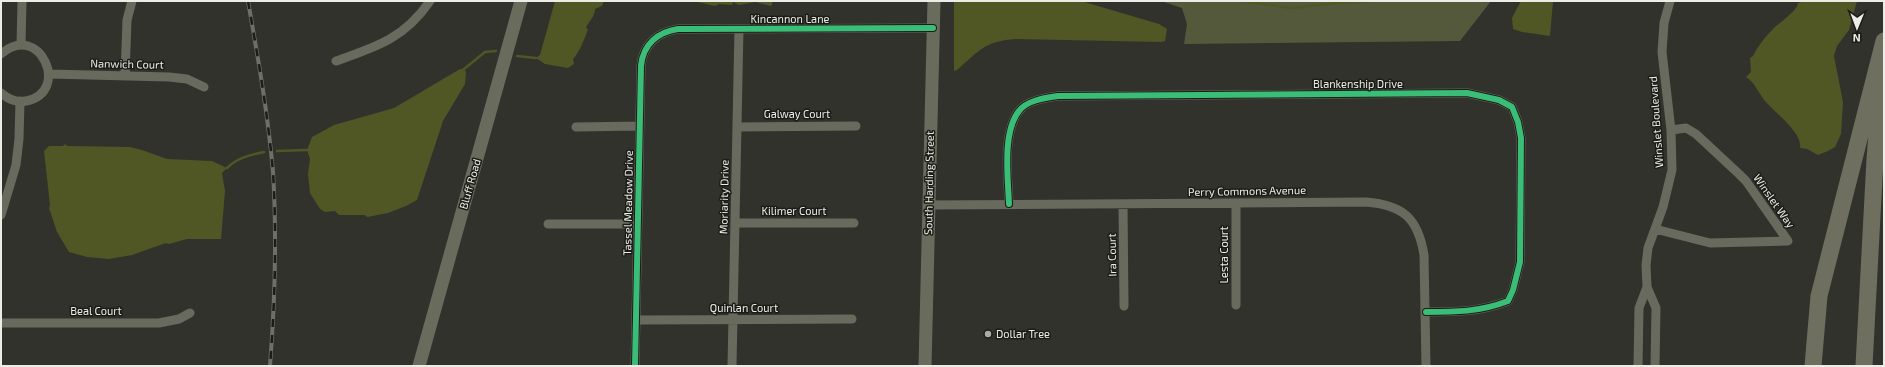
<svg xmlns="http://www.w3.org/2000/svg" width="1885" height="367" font-family="'Exo 2',sans-serif">
	<style>
		.green { fill: #55593b }
		.water { fill: #505624 }
		.lines { fill: none; stroke-linecap: round; stroke-linejoin: round }
		.stream { stroke: #505624; stroke-width: 2.5 }
		.street { stroke: #686a5d; stroke-width: 9 }
		.secondary { stroke: #696c5d; stroke-width: 13 }
		.highway { stroke: #6e6f5f; stroke-width: 17 }
		.rail-casing { stroke: #6e6f66; stroke-width: 4 }
		.rail { stroke: #1b1c17; stroke-width: 2.5; stroke-dasharray: 8; stroke-linecap: butt }
		.cycleway-casing { stroke: #1b1c17; stroke-width: 8 }
		.cycleway { stroke: #3abd76; stroke-width: 6 }
		.poi-dot { fill: #abaca5; stroke: #1b1c17; stroke-width: 1.5 }
		.labels { text-anchor: middle; stroke-width: 3; stroke-linejoin: round; paint-order: stroke }
		.street-label { font-size: 11px; fill: #ecede6; stroke: #1b1c17 }
		.poi-label { font-size: 11px; fill: #ecede6; stroke: #1b1c17; text-anchor: start }
	</style>
	<rect width="100%" height="100%" fill="#32322d"/>
	<path class="green" d="M1161,1h330l-31,40 -276,3 3,-20 -5,-16z"/>
	<path class="water" d="M555,1h49l-2,5 -7,3c0,8 -7,13 -9,19l2,1c-2,7 -10,26 -15,30l1,5 -6,4 -23,-4 -9,-6 4,-3z
		M693,1h80l-2,5 -16,-4 -16,3 -6,-3 -1,3 -13,-1 -4,2z
		M954,1h127l78,23 8,5 -2,12 -4,1 -145,-3c-31,2 -36,11 -59,31l-3,1z
		M1521,1h32l-3,35 -28,-4 -9,-3 -1,-11z
		M1805,1h52l-8,29 -12,16 -3,10 9,46 -2,32 -6,13 -7,4 -10,4 -11,-6 -7,-1c3,-15 -25,-35 -35,-47 -6,-7 -11,-20 -19,-24l5,-5 -1,-14 3,-2c5,-10 11,-18 19,-26 6,-7 25,-18 26,-27z
		M460,69h4l2,3 -1,12 -22,37 -26,79 -11,6 -18,7 -21,4 -2,-2h-26l-4,-4 -10,1 -5,-3 -10,-16 -2,-19 2,-15 -3,-9 5,-13 22,-12 60,-17z
		M65,144l2,2 63,1 12,3 25,9 45,2 15,7 -5,5 3,18 -4,48h-34l-18,5 -3,-1 -34,12 -23,4 -22,-2 -18,-5 -12,-20 -8,-24 1,-3 -6,-54 5,-5h14z"/>
	<g class="lines">
		<path class="stream" d="M1242,1l49,7 48,-5 33,-2
			M517,56l19,2
			M464,69l21,-17 11,-1
			M277,151l30,-1
			M227,168c10,-10 22,-13 37,-16"/>
		<path class="street" d="M21,45l1,-44
			M1,54c38,-34 71,38 25,47 -9,2 -18,-2 -25,-8
			M336,61c40,-14 69,-23 94,-60
			M49,74l120,3 18,2 17,8
			M125,76l2,-56 5,-19
			M576,127l64,-1
			M737,127l119,-1
			M1009,204c-1,-25 -7,-72 10,-93 8,-11 27,-13 39,-15l409,-3 32,7 13,7 6,15 3,16 -1,124 -7,28 -5,11c-28,11 -53,11 -82,11
			M1123,204l1,102
			M1236,204v101
			M928,205l438,-3c37,3 52,16 58,53l2,111
			M1,215l15,-50 3,-26 1,-38
			M735,223h119
			M548,224h90
			M1655,229l55,14 78,-2 -42,-60 -7,-7 -43,-40 -10,-6 -15,2
			M636,320l216,-1
			M1,323h158l20,-4 11,-6
			M635,366l6,-300c2,-22 17,-34 37,-37l255,-1
			M732,366l7,-337
			M1638,366l1,-58 8,-21
			M1655,366l1,-58 -9,-21 -1,-22 2,-17 15,-41 9,-37 -1,-40 -9,-78 2,-29 6,-22"/>
		<path class="secondary" d="M419,366l102,-365
			M925,366l9,-365"/>
		<path class="highway" d="M1813,366l6,-70 65,-255
			M1864,366l11,-207 6,-73"/>
		<defs>
			<path id="rail" d="M248,1c10,57 20,113 25,171 4,65 2,129 -3,194"/>
		</defs>
		<use href="#rail" class="rail-casing"/>
		<use href="#rail" class="rail"/>
		<defs>
			<path id="cycleway" d="M1009,204c-1,-25 -7,-72 10,-93 8,-11 27,-13 39,-15l409,-3 32,7 13,7 6,15 3,16 -1,124 -7,28 -5,11c-28,11 -53,11 -82,11
				M635,366l6,-300c2,-22 17,-34 37,-37l255,-1"/>
		</defs>
		<use href="#cycleway" class="cycleway-casing"/>
		<use href="#cycleway" class="cycleway"/>
	</g>
	<circle class="poi-dot" cx="988" cy="334" r="4"/>
	<g class="labels">
		<g class="street-label">
			<text x="790" y="23">Kincannon Lane</text>
			<text transform="translate(127 64) rotate(1)" y="4">Nanwich Court</text>
			<text x="1358" y="88">Blankenship Drive</text>
			<text x="797" y="118">Galway Court</text>
			<text transform="translate(1656 122) rotate(-94)" y="4">Winslet Boulevard</text>
			<text transform="translate(929 183) rotate(-89)" y="4">South Harding Street</text>
			<text transform="translate(470 184) rotate(-74)" y="4">Bluff Road</text>
			<text transform="translate(1247 191) rotate(-1)" y="4">Perry Commons Avenue</text>
			<text transform="translate(724 197) rotate(-89)" y="4">Moriarity Drive</text>
			<text transform="translate(1774 201) rotate(55)" y="4">Winslet Way</text>
			<text transform="translate(628 203) rotate(-89)" y="4">Tassel Meadow Drive</text>
			<text x="794" y="215">Kilimer Court</text>
			<text transform="translate(1112 255) rotate(-91)" y="4">Ira Court</text>
			<text transform="translate(1224 255) rotate(-90)" y="4">Lesta Court</text>
			<text x="744" y="312">Quinlan Court</text>
			<text x="96" y="315">Beal Court</text>
		</g>
		<g class="poi-label">
			<text x="996" y="338">Dollar Tree</text>
		</g>
	</g>
	<rect width="1885" height="367" fill="none" stroke="#ecede6" stroke-width="4"/>
	<g transform="translate(1857 28) rotate(181)" stroke="#1b1c17" stroke-width="3" paint-order="stroke">
	<path d="M0-3L7 15L0 10L-7 15Z" fill="#ecede6"/>
	<text y="-6" font-size="11" font-weight="bold" text-anchor="middle" fill="#ecede6">N</text>
	</g>
</svg>
